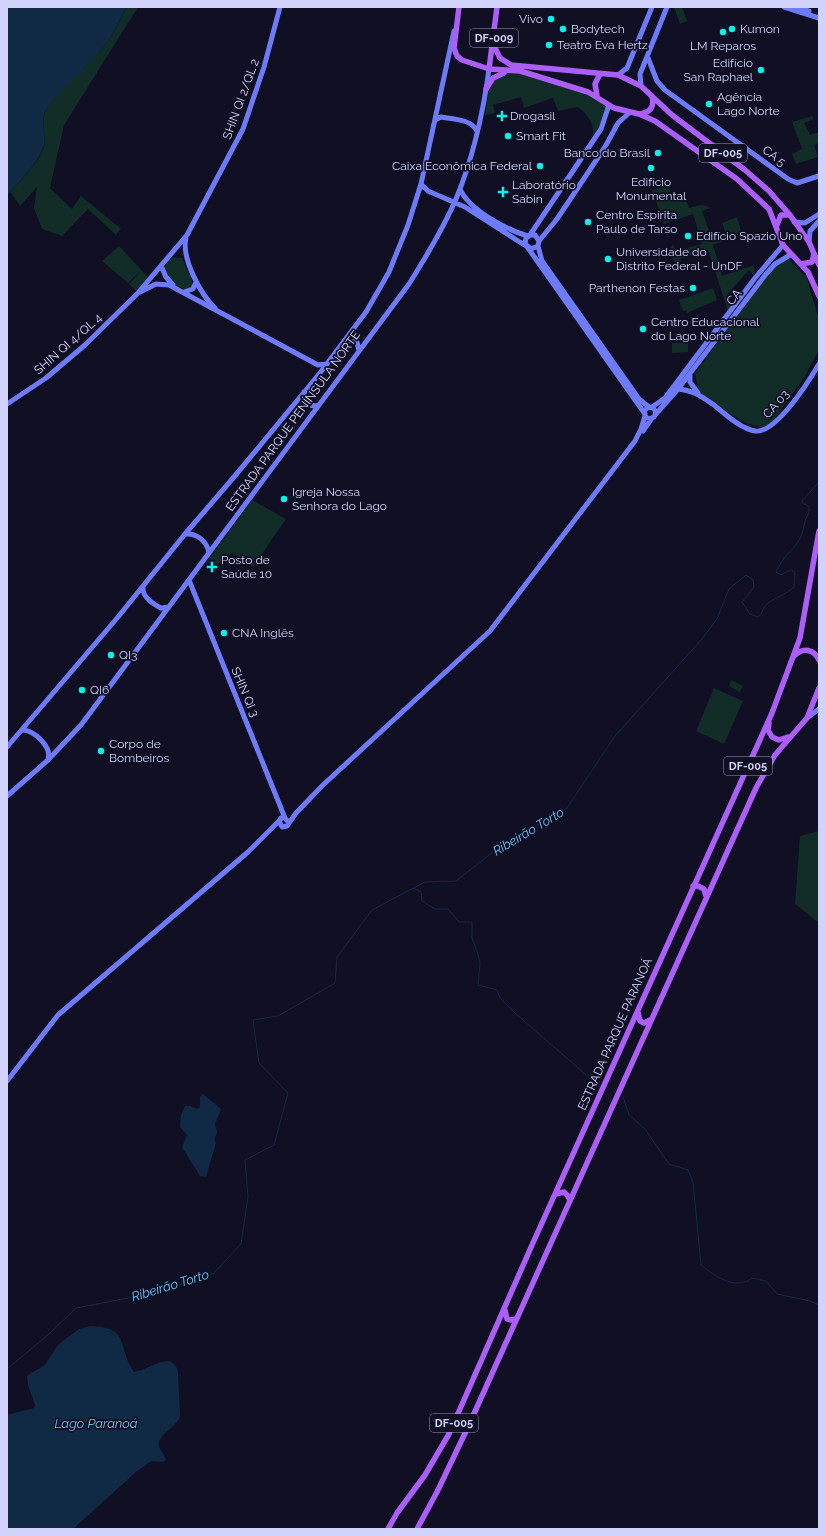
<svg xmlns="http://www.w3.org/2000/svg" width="826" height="1536" font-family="Raleway,sans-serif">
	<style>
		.green { fill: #122c28 }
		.water { fill: #102a46 }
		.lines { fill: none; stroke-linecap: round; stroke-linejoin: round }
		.stream { stroke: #102a46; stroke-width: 1 }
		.secondary { stroke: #6e7bf9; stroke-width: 5 }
		.primary { stroke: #ac5ef8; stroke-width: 5.5 }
		.poi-dot { fill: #0af1ec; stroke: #100f23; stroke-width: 1.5 }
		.labels { text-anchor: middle; stroke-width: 3.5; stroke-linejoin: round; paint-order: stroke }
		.shield { fill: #100f23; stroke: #9898bc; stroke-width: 1 }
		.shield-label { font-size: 11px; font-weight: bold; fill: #d2d3fd }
		.poi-label { font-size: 12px; fill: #d2d3fd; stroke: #100f23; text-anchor: start }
		.street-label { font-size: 12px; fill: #d2d3fd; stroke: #100f23 }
		.water-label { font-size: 13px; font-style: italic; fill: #65c6f8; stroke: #100f23 }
	</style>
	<rect width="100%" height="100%" fill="#100f23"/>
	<path class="green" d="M126,7h12l-74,118 -14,63 22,21 9,-13 40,33 -5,6 -28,-26 -26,27 -20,-7 -8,-21 3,-21 -17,19 -10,-14c11,-13 27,-27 33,-43 5,-13 -4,-27 3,-39 14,-22 36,-39 54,-59 11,-12 19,-28 26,-44z
		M674,7h8l5,14 -7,3z
		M511,73l12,1 67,20 16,13 -7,20 -22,33 -4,-9c3,-1 9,-2 12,-4 15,-13 7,-31 -8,-40l-19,4 -5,-13 -29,10 -3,-11 -28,8 2,8 -10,2c3,-21 2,-38 26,-42z
		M812,116l2,3 -10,4 6,12 9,-3v11l-5,2 4,12 -22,7 -4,-10 10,-5 -10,-27z
		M668,185l6,16 11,-5 4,12c7,-2 15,-5 21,0l-8,3 10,28 14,-5 -4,-11 15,-6 5,17 -29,11 9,31 32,-11 1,7 -2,3 -4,-5 -2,2 -20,23 -1,4 7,4 -5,8 -20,-61 -28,9 1,2 -5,2c-6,-4 -7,-14 -3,-19l3,7 26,-7 -9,-30 -29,10 -12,-34z
		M119,246l29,31 -12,14 -7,-7 11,-12 -12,11 -26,-22z
		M172,257l10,1 10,23v6l-3,3c-12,-2 -23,-11 -25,-23z
		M789,259l18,19 12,42v30l-15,28 -37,51 -21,-6 -46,-27 -5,-22 74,-104z
		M713,288l4,12 -30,13v-3l-4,1 -4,-11z
		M672,343h16v9l-16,1z
		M252,500l34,19 -33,48 -21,-14 -16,13 -9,-4z
		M731,680l12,6 -3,6 -11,-6z
		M714,688l29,13 -19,43 -28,-13z
		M819,831v92l-24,-19 5,-68z"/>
	<path class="water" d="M7,7h119c-7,15 -15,32 -26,44 -17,20 -39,37 -54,59 -7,11 2,25 -3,38 -6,18 -25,33 -36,48z
		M203,1094l18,15 -6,15 2,8 -3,8 2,3 -10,34 -6,-1 -18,-29 5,-12 -7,-8 1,-12 4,-9h5l7,3 3,-2v-10z
		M90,1326c41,1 27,21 44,46 14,-1 37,-23 44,-1l2,46c-4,10 -24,19 -21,29 1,5 6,9 7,14l-4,2 -10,-1 -15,10 -64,58h-66v-114l27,-7 1,-3 -7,-20 -1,-9 18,-11 12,-19 6,-5 16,-12z"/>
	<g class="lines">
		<path class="stream" d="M414,888l7,4 1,9 13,8h13l11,13h13v16l5,13 3,12 -2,22 19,5 3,8 15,15 85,74
			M623,1097l6,18 16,14 24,35 19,6 5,12 8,83c13,11 35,26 51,13l14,3 11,13 33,7 9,4
			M7,1369l42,-35 27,-26 78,-15 59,-19 28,-30 7,-47 -3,-37 29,-15 14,-52 -29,-30 -6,-43 25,-4 57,-33 2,-26 35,-47 53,-28 31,-1 47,-37 64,-36 48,-72 87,-97 15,-20 12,-30 17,-14 7,5 1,7 -12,15 8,12 7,3c6,-3 5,-8 9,-12 4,-5 21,-11 28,-18l1,-15 -4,-2 -10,5 -5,-3c7,-16 15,-19 23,-32 6,-8 3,-17 10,-27v-7l-7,-3 1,-3 16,-18"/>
		<path class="secondary" d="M784,7l35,11
			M797,7l12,4
			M648,58l9,23 8,9 123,89 9,4 22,-7
			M618,75l9,-7 25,-61
			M641,86l-1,-12 27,-67
			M435,120l6,-3c12,2 30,2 36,14
			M421,184l7,7 37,16 61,39
			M460,189c9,21 47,41 68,47
			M794,222l11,1 14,-9
			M530,235l71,-106 8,-24
			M186,238c-5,20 15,57 29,70
			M539,241l-4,-6h-5l-4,3 -1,6 6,5 7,-3 1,-5 18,-22 48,-72 13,-24 11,-10
			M809,242l1,-11 9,-10
			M538,246l4,15 97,138 10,8
			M528,248l117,166
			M161,266l5,11 7,8
			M140,292l16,-8 13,1 149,80 9,-1
			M184,292l9,-3 3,-7
			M346,340l11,2 2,9
			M690,374v8l8,11
			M678,389c15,1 24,8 36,16 11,9 27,24 41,26 21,3 54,-50 64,-67
			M304,392c-1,10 6,16 15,13
			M7,404l39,-26 39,-33 52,-51 50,-59 56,-106 21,-62 16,-60
			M652,407l13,-9 90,-120 28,-33
			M644.5 413a5.5 5.5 0 1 1 11 0a5.5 5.5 0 1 1-11 0Z
			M655,415l23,-26 88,-115 9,-10 15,-9
			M643,431l9,-13
			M185,534c12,-1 22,7 24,19
			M189,580l96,238
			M143,587c-1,10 10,17 18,21l8,-1
			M807,718l12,-9
			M22,730c12,0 30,17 26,29
			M7,747l111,-130 67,-83 49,-57 86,-104 46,-61 23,-40 19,-47 13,-41 33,-153
			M7,796l41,-36 33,-35 328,-441c17,-27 34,-55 47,-85 17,-41 27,-85 33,-130
			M289,823l-4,-5h-4l-2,3 3,6 5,-1 9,-13 27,-28 167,-154 145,-190 6,-12 4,-13
			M7,1081l51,-66 190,-163 31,-31"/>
		<path class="primary" d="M459,7l-5,41 3,8 5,4 27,9 31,2 10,3 58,18 26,16 25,6 16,7 82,58 32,30 14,36 25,27 11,24
			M493,44l7,14 11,7 107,10 23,11 31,29 73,55 24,21 21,24 19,27 10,23
			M489,69l8,-62
			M486,89l7,-11 11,-5
			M597,96l-2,-12 5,-10
			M639,114c10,-1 16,-6 13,-18
			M777,225l4,-10h9
			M801,264l11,-2 2,-8
			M794,656c9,-9 20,-7 25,4
			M769,723l-1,7 4,7 7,3 9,-3
			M693,886h5l6,3 2,7
			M638,1012l2,9 4,2 6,-3
			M556,1194l8,-2 4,4 2,5
			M505,1310l2,9 4,1 5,-1
			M388,1529l9,-16 28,-38 24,-41 83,-189 240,-532 28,-75 19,-107
			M417,1529l20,-37 31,-65 288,-639 19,-33 32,-37 12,-30"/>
	</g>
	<g class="poi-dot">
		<circle cx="551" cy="19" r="4"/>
		<circle cx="563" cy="29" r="4"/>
		<circle cx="732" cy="29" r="4"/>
		<circle cx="723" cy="32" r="4"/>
		<circle cx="549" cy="45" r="4"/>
		<circle cx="761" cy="70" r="4"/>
		<circle cx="709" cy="104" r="4"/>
		<path d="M500 110h4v4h4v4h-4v4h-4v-4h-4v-4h4z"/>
		<circle cx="508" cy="136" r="4"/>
		<circle cx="658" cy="153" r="4"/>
		<circle cx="540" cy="166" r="4"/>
		<circle cx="651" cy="168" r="4"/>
		<path d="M501 186h4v4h4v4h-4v4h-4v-4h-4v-4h4z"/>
		<circle cx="588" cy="222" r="4"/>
		<circle cx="688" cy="236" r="4"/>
		<circle cx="608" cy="259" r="4"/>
		<circle cx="693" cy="288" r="4"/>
		<circle cx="643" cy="329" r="4"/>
		<circle cx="284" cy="499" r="4"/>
		<path d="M210 561h4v4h4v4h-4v4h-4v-4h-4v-4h4z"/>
		<circle cx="224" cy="633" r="4"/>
		<circle cx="111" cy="655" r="4"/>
		<circle cx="82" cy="690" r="4"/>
		<circle cx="101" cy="751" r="4"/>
	</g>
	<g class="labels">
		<g class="shield">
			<rect x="470" y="29" width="48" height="18" rx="3"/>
			<rect x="699" y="144" width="48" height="18" rx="3"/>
			<rect x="724" y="757" width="48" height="18" rx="3"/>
			<rect x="430" y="1414" width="48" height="18" rx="3"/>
		</g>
		<g class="shield-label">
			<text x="494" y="42">DF-009</text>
			<text x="723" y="157">DF-005</text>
			<text x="748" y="770">DF-005</text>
			<text x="454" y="1427">DF-005</text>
		</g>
		<g class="poi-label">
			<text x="543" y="23" text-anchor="end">Vivo</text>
			<text x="571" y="33">Bodytech</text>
			<text x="740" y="33">Kumon</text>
			<text x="557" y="49">Teatro Eva Hertz</text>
			<text x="723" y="50" text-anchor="middle">LM Reparos</text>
			<text x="753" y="67" text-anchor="end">Edifício<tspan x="753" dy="14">San Raphael</tspan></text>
			<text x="717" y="101">Agência<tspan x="717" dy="14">Lago Norte</tspan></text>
			<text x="510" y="120">Drogasil</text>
			<text x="516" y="140">Smart Fit</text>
			<text x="650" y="157" text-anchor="end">Banco do Brasil</text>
			<text x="532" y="170" text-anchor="end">Caixa Econômica Federal</text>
			<text x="651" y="186" text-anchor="middle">Edifício<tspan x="651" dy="14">Monumental</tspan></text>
			<text x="512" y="189">Laboratório<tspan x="512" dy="14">Sabin</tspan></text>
			<text x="596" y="219">Centro Espírita<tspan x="596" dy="14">Paulo de Tarso</tspan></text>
			<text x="696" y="240">Edifício Spazio Uno</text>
			<text x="616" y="256">Universidade do<tspan x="616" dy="14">Distrito Federal - UnDF</tspan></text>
			<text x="685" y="292" text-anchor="end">Parthenon Festas</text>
			<text x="651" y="326">Centro Educacional<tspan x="651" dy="14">do Lago Norte</tspan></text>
			<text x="292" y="496">Igreja Nossa<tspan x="292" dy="14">Senhora do Lago</tspan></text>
			<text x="221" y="564">Posto de<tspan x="221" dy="14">Saúde 10</tspan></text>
			<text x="232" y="637">CNA Inglês</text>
			<text x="119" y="659">QI3</text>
			<text x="90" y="694">QI6</text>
			<text x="109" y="748">Corpo de<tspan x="109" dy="14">Bombeiros</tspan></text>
		</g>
		<g class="street-label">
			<text transform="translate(241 99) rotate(-70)" y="4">SHIN QI 2/QL 2</text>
			<text transform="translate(774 156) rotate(37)" y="4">CA 5</text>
			<text transform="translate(734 297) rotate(-53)" y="4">CA</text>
			<text transform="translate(68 344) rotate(-41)" y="4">SHIN QI 4/QL 4</text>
			<text transform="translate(776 404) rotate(-49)" y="4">CA 03</text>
			<text transform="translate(293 421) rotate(-54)" y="4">ESTRADA PARQUE PENÍNSULA NORTE</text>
			<text transform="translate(245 692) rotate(67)" y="4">SHIN QI 3</text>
			<text transform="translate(615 1034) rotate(-66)" y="4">ESTRADA PARQUE PARANOÁ</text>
		</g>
		<g class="water-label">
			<text transform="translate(528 831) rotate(-31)" y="5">Ribeirão Torto</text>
			<text transform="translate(170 1285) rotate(-17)" y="5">Ribeirão Torto</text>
			<text x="96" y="1428">Lago Paranoá</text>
		</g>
	</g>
	<rect width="826" height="1536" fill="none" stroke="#d2d3fd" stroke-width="16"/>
</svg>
